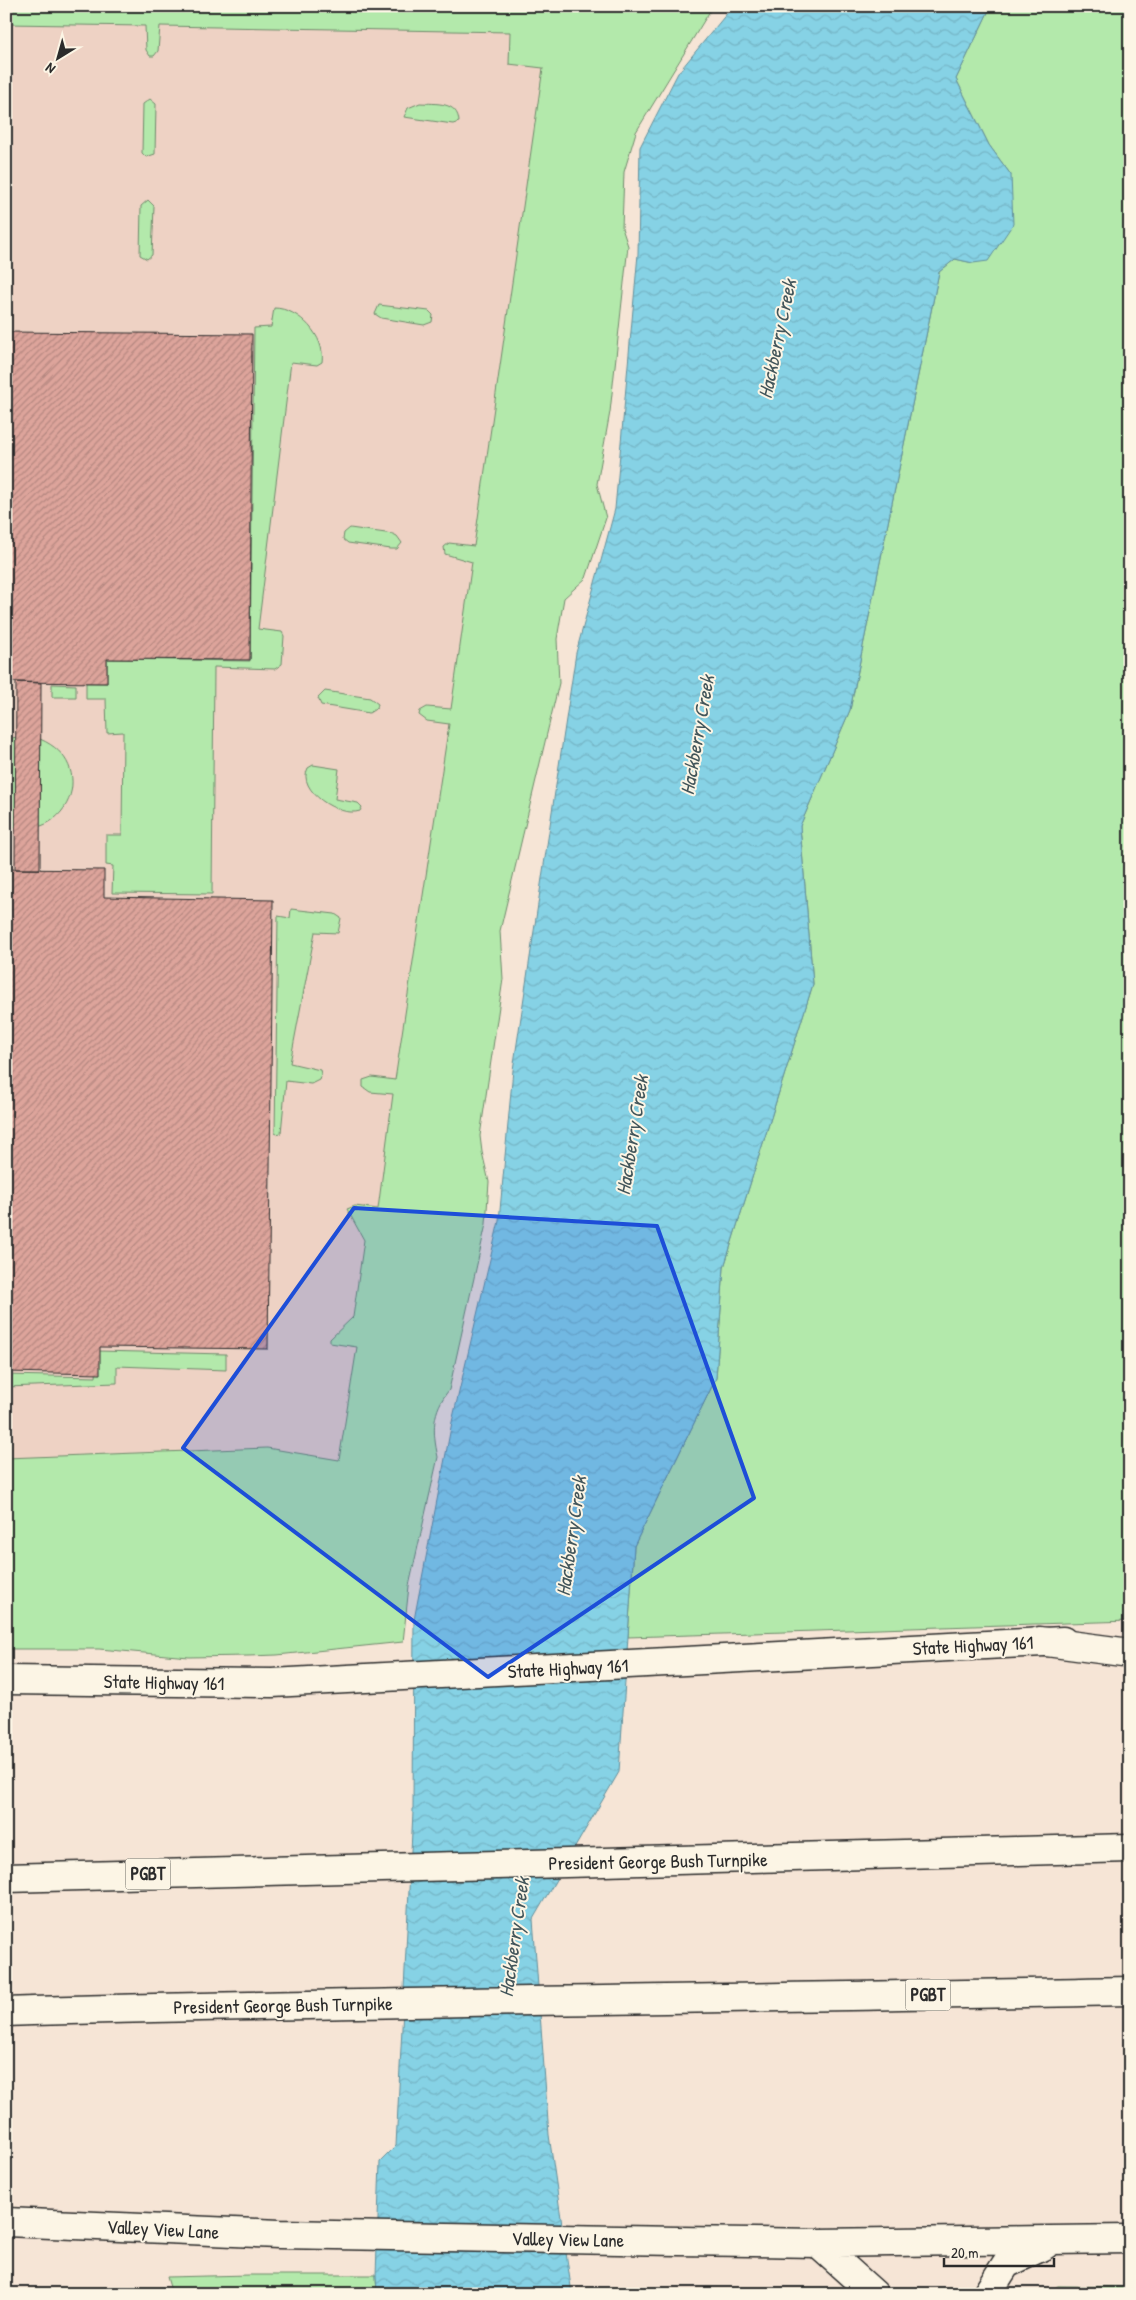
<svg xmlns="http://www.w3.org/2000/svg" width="1136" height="2300" font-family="'Patrick Hand',sans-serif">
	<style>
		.built { fill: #eed2c4 }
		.green { fill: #b3e9ab; stroke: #6f8a6b }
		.water { fill: url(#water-waves); stroke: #628f9b }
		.building { fill: url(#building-hatch); stroke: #2b2b2b }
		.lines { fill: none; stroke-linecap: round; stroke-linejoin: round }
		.secondary-casing { stroke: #2b2b2b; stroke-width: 31 }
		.motorway-casing { stroke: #2b2b2b; stroke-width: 31 }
		.secondary { stroke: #fcf5e5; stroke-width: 28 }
		.motorway { stroke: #fcf5e5; stroke-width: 28 }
		.marked { fill: #1d4ed8; fill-opacity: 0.2; stroke: #1d4ed8; stroke-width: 4; stroke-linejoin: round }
		.labels { text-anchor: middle; stroke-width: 4; stroke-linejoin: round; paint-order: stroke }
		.shield { fill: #fcf5e5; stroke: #6a6863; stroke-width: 1 }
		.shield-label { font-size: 18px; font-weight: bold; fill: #2b2b2b }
		.street-label { font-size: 19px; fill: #2b2b2b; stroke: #fcf5e5 }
		.water-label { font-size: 20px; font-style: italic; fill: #42555a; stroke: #fcf5e5 }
	</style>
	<defs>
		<pattern id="water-waves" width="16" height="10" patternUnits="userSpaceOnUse" patternTransform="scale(1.25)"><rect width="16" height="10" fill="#86d2e5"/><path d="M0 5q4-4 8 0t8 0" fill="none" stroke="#74b4c5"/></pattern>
		<pattern id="building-hatch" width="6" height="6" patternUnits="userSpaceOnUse" patternTransform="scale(1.25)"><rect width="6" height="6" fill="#dda49b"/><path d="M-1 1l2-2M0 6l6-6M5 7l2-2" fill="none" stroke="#b3867f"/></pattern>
	</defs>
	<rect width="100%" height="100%" fill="#f6e5d6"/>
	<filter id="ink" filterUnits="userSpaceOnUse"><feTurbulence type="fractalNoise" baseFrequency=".02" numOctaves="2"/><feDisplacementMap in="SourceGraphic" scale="10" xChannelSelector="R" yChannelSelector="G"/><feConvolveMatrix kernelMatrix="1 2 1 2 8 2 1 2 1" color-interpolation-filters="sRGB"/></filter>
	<g filter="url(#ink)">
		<path class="built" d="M6,6h544l-60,653 -124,869 -360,-23z"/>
		<path class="green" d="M6,6h707l-77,126 -12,40 -2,56 6,18 -18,166 -13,72 9,34 -20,60 -22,20 -7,41 2,44 -59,248 3,48 -23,157 2,16 7,30 -3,42 -37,166c-17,21 -17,41 -11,67l-29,129 -6,56 -126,13 -29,1 -59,1 -90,-8h-93v-191l261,-10 72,12 18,-113 -27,-4v-4l23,-22 11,-77 -17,-31 8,-3 23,3 15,-115 -23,-2 -7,-5v-7l9,-3 23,3 54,-356 -22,-3 -8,-6 1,-4 7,-4 24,2 21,-147 -27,-8 -1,-7 5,-4 25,3 69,-478 -34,-4 1,-32 -350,-6 -2,25 -4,5h-4l-4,-6 -1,-24 -139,-2z
			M991,6h139v1615l-502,16 6,-91 82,-168 8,-111 89,-283 -13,-158 50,-116 89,-438 16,-13 18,4 38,-88 -22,-30 -33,-66z
			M150,99l6,5 -1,50 -9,3 -4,-4 1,-49z
			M420,103c16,1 38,-2 39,19l-6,2 -49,-7 4,-9z
			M148,200l6,6 -2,49 -5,4 -7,-4 1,-49z
			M379,305l50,6 4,4 -1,7 -8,3 -43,-7 -6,-4z
			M274,308c25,0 52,29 48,54l-5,3 -26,-3 -33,267 24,3 2,4 -2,28 -7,5 -61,-2 -2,227 -100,-1 1,-27 -7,-1v-30h16l1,-103 -16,1 -1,-34h-20v-16h21v-24l143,2 4,-333 17,-1z
			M350,528l43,6 4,2 5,7 -5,6h-6l-43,-6 -5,-4 1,-6z
			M52,684l24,1v12h-24z
			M325,691l45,7 8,6 -1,4 -8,5 -48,-8 -3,-7z
			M28,735c78,20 41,113 -22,90v-86z
			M313,765l26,4 -4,30 23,4 4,4 -2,4c-21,7 -64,-21 -52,-43z
			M291,909l44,5 6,4 -3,15 -23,-1 -25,131 30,7 1,4 -2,6 -8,4 -25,-3 -5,52 -6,1 3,-218 12,2z
			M98,1351l128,3v16l-109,-4v17l-111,4v-12l90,2z
			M249,2275h127l1,19h-205l-5,-17z
			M1058,2286l72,1v7h-86z"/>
		<path class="water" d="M733,6h258l-35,73 33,66 22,30 2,49 -25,37 -15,2 -18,-4 -16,13 -89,438 -50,116 13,158 -89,283 -8,111 -82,168 -15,226 -86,147 16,216 23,159h-195l-1,-19 4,-113 16,-16 17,-334 1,-192 38,-198 47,-201 14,-151 63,-417 39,-144 23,-255 2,-107 38,-74z"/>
		<path class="building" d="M6,332l246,2 -2,326 -143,-1v24l-101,-1z
			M16,682l25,1 -1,186h-25z
			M6,869l98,1v27l169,3 -5,449 -168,-2v27l-94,-2z"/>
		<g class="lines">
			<defs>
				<path id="secondary" d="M6,1680l266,3 791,-42
					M6,2222l273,12 399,7 139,2 313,-4
					M817,2243l57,51
					M987,2294l19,-30 39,-19"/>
				<path id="motorway" d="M1039,1641l91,12
					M6,1878l1124,-30
					M6,2012c375,-11 749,-13 1124,-21"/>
			</defs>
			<use href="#secondary" class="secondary-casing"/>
			<use href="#motorway" class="motorway-casing"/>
			<use href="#secondary" class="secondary"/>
			<use href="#motorway" class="motorway"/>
		</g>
	</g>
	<path class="marked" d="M354,1208l303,18 97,272 -266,179 -305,-229z"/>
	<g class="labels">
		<g class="shield">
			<rect x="125.5" y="1858.5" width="45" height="31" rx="4"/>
			<rect x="905.5" y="1979.5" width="45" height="31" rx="4"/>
		</g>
		<g class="shield-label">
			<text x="148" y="1880">PGBT</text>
			<text x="928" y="2001">PGBT</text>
		</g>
		<g class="street-label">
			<text transform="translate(973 1645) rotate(-3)" y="7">State Highway 161</text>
			<text transform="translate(568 1668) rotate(-3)" y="7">State Highway 161</text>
			<text transform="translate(164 1682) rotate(1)" y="7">State Highway 161</text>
			<text transform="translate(658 1861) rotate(-1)" y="7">President George Bush Turnpike</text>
			<text transform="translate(283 2005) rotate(-1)" y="7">President George Bush Turnpike</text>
			<text transform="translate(163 2229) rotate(3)" y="7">Valley View Lane</text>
			<text transform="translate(568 2239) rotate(1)" y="7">Valley View Lane</text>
		</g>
		<g class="water-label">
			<text transform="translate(777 339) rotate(-78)" y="7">Hackberry Creek</text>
			<text transform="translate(697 735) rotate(-80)" y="7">Hackberry Creek</text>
			<text transform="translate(632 1135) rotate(-81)" y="7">Hackberry Creek</text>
			<text transform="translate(571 1536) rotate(-82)" y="7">Hackberry Creek</text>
			<text transform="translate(514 1937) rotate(-82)" y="7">Hackberry Creek</text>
		</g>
	</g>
	<rect width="1136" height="2300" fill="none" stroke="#fcf5e5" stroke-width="25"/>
	<rect x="12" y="12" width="1111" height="2275" fill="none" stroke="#2b2b2b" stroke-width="2" filter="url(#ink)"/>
	<g transform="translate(58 58) rotate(217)" stroke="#fcf5e5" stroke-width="4" paint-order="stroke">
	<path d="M0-4L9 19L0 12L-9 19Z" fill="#2b2b2b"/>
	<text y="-8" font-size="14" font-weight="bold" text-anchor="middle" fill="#2b2b2b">N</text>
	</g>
	<path d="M944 2258v8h110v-8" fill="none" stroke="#2b2b2b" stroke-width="2.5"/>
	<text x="951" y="2258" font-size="15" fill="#2b2b2b" stroke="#fcf5e5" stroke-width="4" paint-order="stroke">20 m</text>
</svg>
